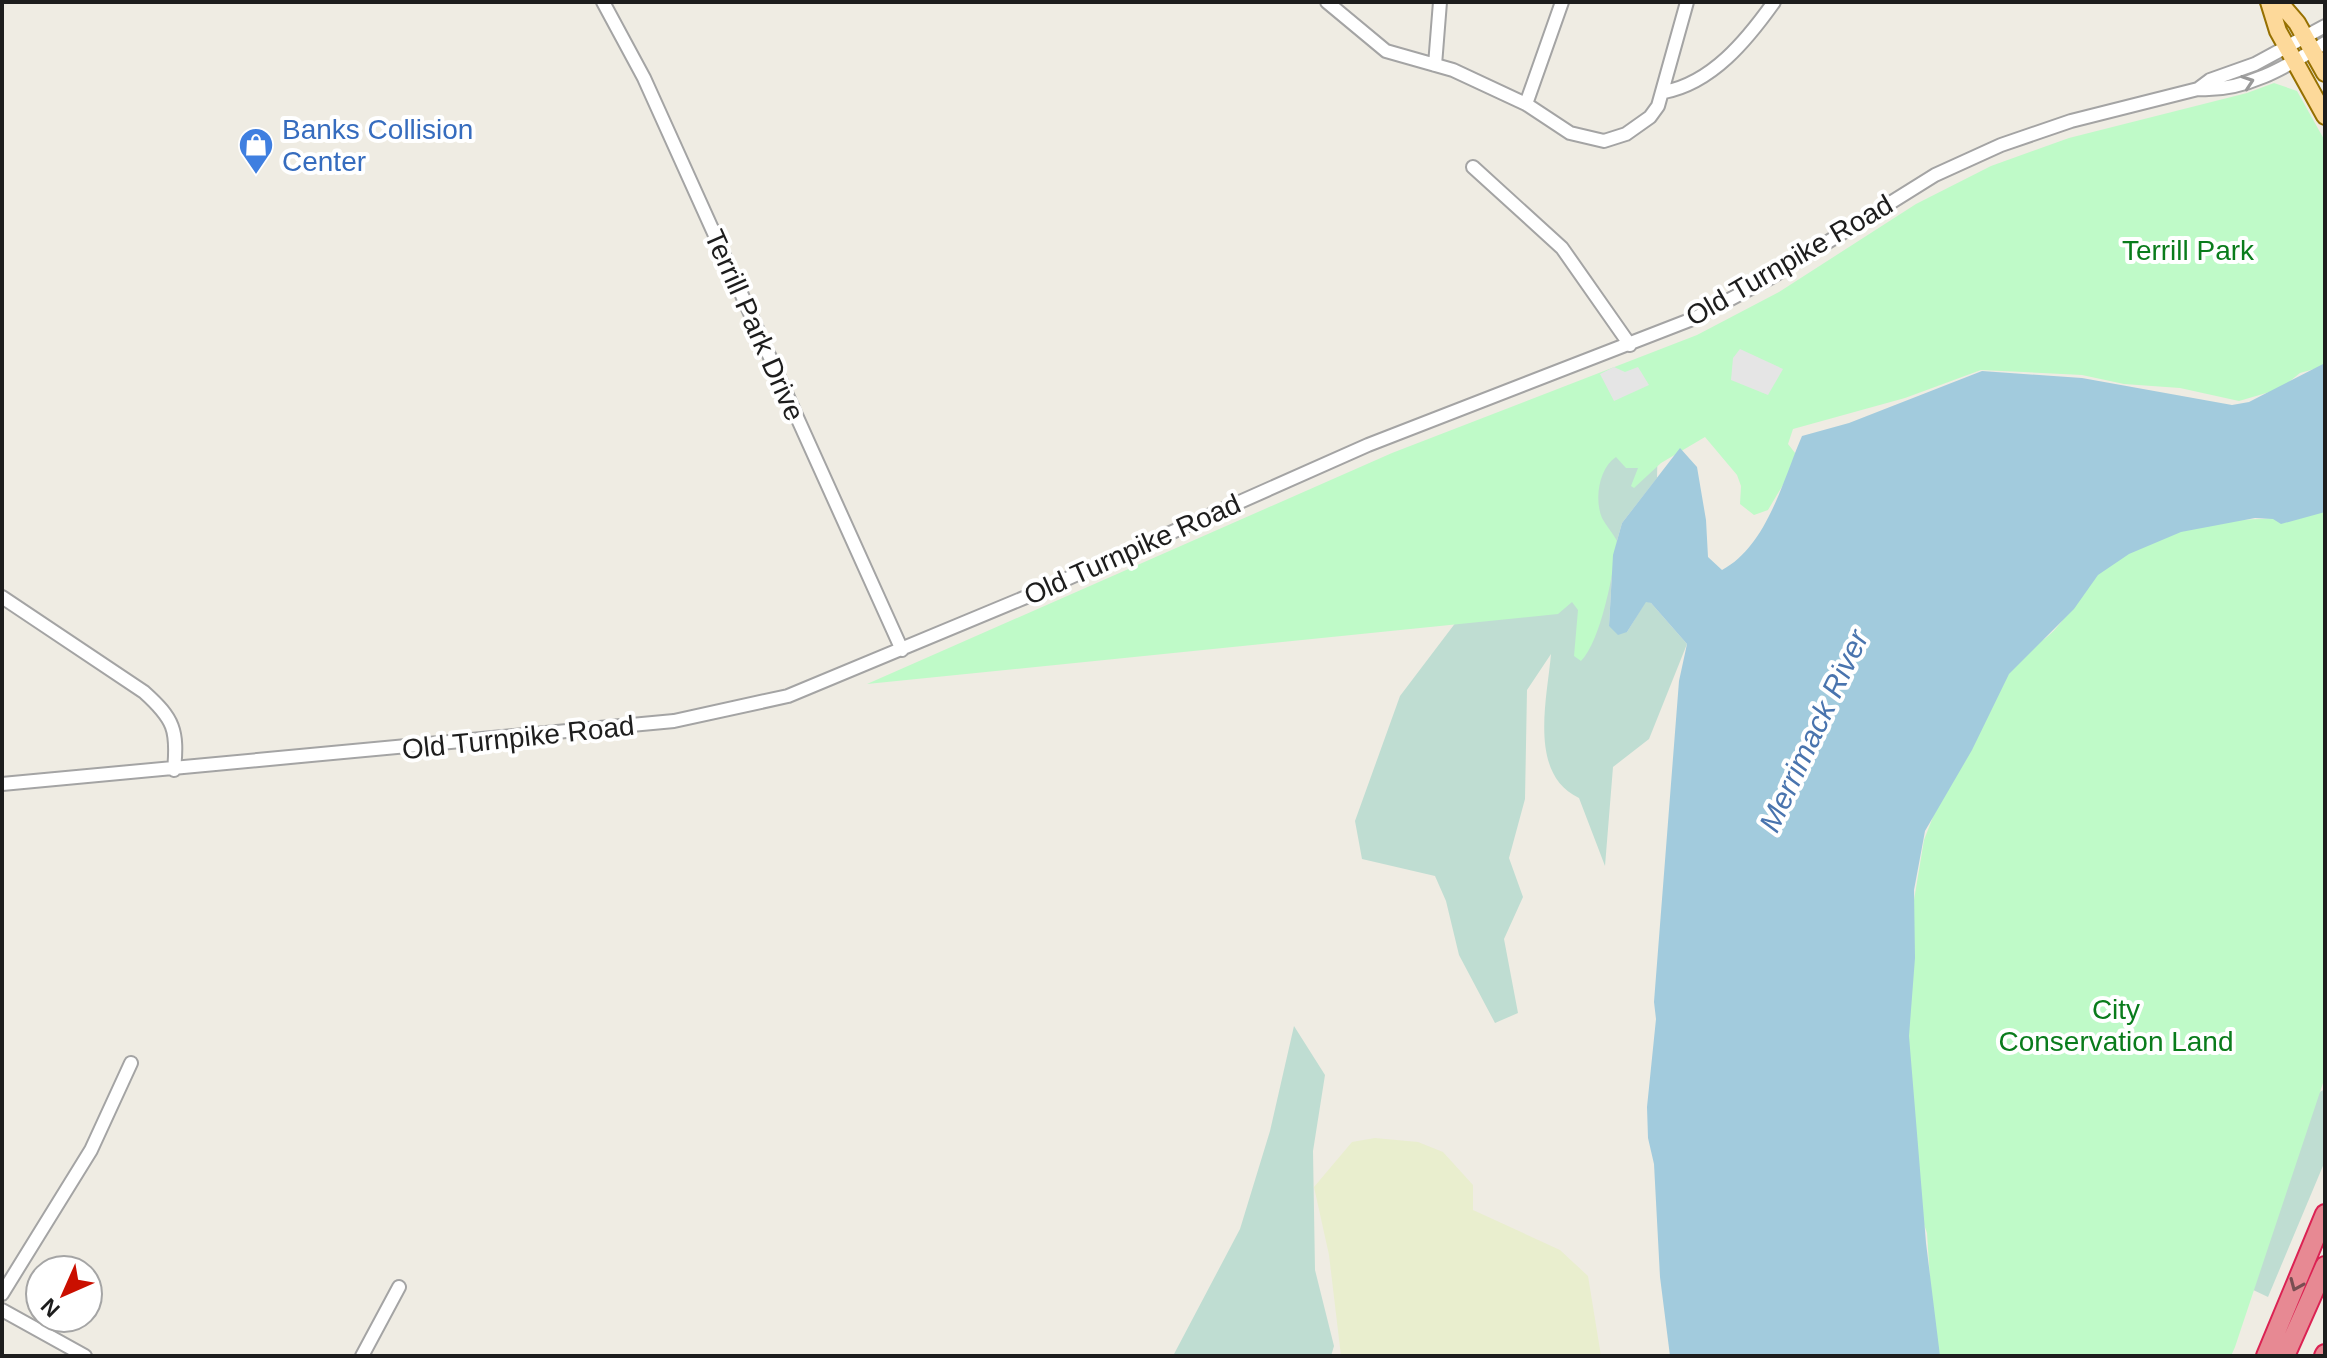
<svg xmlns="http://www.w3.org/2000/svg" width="2327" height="1358" font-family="Helvetica,sans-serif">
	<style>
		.farmland { fill: #e9eece }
		.wetland { fill: #bfddd2 }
		.park { fill: #bffac8 }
		.parking { fill: #e5e5e5 }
		.water { fill: #a2cbdd }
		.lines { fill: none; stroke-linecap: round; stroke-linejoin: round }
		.minor-casing { stroke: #a4a4a4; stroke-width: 16 }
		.major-casing { stroke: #967000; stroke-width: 20 }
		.highway-casing { stroke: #db2253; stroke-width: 22 }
		.minor { stroke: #fff; stroke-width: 12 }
		.major { stroke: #fdd99a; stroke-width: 16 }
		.highway { stroke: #e78993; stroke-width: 18 }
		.oneway { stroke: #999 }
		.oneway2 { stroke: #784e52 }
		.labels { text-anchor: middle; stroke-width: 8; stroke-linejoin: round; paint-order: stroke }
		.shop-label { font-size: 28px; fill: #366cbe; stroke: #fff; text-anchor: start }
		.park-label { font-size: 28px; fill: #0a7c1c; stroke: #fff }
		.street-label { font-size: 28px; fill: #1d1d1d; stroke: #fff }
		.water-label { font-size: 30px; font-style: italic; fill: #4974ae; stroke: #fff }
	</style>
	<rect width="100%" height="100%" fill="#efece3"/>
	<path class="farmland" d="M1375,1138l43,4 25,10 30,33v25l87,40 28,26 13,80h-260l-12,-101 -15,-68 38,-45z"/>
	<path class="wetland" d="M1658,437l-1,41 -35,45 -9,32 -4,71 18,6 19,-31 5,2 36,41 -38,95 -36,28 -8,99 -26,-68c-51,-24 -32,-98 -28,-144l-24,36 -2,109 -16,59 14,39 -19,42 14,74 -23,10 -36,-68 -13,-54 -11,-25 -73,-17 -7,-38 45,-125 72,-95 111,-116 34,-46z
		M1294,1026l31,49 -12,76 2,119 19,76 -3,10h-158l67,-127 30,-98z
		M2325,1089v72l-57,136 -101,-48 19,-81z"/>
	<path class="park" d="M2274,83l23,8 28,50v225l-25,7 -20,16 -41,12 -59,-13 -56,-4 -42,-9 -101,-5 -76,28 -112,31 -5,15 11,14 -31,52 -14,5 -14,-11 1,-18 -4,-11 -32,-38 -44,26 -27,25 -3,-2 7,-18h-12l-10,-11c-17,11 -22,42 -14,61 4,8 11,15 15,23 -3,30 -16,100 -36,120l-7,-5 4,-46 -6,-8 -14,12 -691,70 525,-231 305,-118 82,-43 137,-88 75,-38 78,-28 178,-45z
		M2325,507v570l-90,270 -4,9h-296l-8,-123 -7,-20 -14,-115 6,-186 12,-72 43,-111 60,-82c30,-7 43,-41 61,-64 9,-12 49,-46 62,-51 57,-21 120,-3 175,-25z"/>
	<path class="parking" d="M1740,349l43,20 -15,26 -37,-15 2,-22z
		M1614,367l11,5 13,-5 11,18 -35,16 -14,-27z"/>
	<path class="water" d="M2325,363v149l-44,12 -8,-5 -18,-1 -74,14 -52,22 -31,21 -24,34 -65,65 -37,76 -47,81 -11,59 1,68 -6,78 17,207 14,113h-270l-10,-79 -6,-113 -6,-26 -1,-31 9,-88 -2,-17 25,-321 8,-37 -36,-41 -5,-1 -19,30 -9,3 -9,-9 4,-71 9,-32 58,-75 17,19 9,53 2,37 14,13c45,-24 61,-90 80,-134l47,-13 133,-52 100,7 150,27 17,-3z"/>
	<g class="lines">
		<defs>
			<path id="minor" d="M603,2l41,76 258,572
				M1327,2l59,49 67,19 73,34 44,29 34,8 22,-7 24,-17 8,-11 29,-104
				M1435,65l5,-63
				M2198,89l12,-9 45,-16 70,-38
				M1664,92c48,-9 83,-52 110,-90
				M1526,104l36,-102
				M1473,167l89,81 68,97
				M2,597l142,95c30,27 34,38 30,78
				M2,784l672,-63 114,-25 238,-99 342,-152 327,-127 75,-40 165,-103 66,-30 70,-24 127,-32c47,3 88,-22 127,-46
				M2,1294l89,-144 40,-87
				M2,1310l83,46
				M362,1356l37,-69"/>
			<path id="major" d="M2269,2l9,29 47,85
				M2279,2l18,21 28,50"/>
			<path id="highway" d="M2266,1356l59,-142
				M2285,1356l40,-90
				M2324,1356l1,-2"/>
		</defs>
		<use href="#minor" class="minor-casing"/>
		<use href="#major" class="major-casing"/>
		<use href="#highway" class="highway-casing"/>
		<use href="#minor" class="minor"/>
		<use href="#major" class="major"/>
		<use href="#highway" class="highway"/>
	</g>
	<defs><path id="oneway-chevron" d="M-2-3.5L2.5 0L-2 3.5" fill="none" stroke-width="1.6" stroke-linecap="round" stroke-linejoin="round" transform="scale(2)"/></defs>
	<use class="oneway" href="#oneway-chevron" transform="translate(2248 82) rotate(-19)"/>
	<use class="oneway2" href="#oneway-chevron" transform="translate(2296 1285) rotate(113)"/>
	<defs>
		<symbol id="shop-pin" viewBox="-11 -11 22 30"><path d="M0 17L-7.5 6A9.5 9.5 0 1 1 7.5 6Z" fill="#3f7fe0" stroke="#fff"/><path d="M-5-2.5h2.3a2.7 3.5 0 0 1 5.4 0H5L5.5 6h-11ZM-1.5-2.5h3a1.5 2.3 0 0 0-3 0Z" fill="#fff"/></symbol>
	</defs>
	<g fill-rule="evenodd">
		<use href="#shop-pin" x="236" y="125" width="40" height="54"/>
	</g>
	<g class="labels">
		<g class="shop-label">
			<text x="282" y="139">Banks Collision<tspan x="282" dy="32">Center</tspan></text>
		</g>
		<g class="park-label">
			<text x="2188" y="260">Terrill Park</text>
			<text x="2116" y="1019">City<tspan x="2116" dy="32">Conservation Land</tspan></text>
		</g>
		<g class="street-label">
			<text transform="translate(1789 260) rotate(-30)" y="10">Old Turnpike Road</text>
			<text transform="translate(755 325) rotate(66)" y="10">Terrill Park Drive</text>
			<text transform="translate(1132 549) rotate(-24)" y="10">Old Turnpike Road</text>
			<text transform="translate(518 737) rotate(-6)" y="10">Old Turnpike Road</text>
		</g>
		<g class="water-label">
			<text transform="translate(1814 731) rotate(-65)" y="10">Merrimack River</text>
		</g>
	</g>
	<rect width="2327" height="1358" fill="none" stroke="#1d1d1d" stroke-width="8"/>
	<g transform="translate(64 1294) rotate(225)"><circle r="38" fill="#ffffff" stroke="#a5a5a5" stroke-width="2"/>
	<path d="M0-6L14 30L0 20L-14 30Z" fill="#ca0f00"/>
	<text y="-12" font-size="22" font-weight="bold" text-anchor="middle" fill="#1d1d1d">N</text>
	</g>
</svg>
